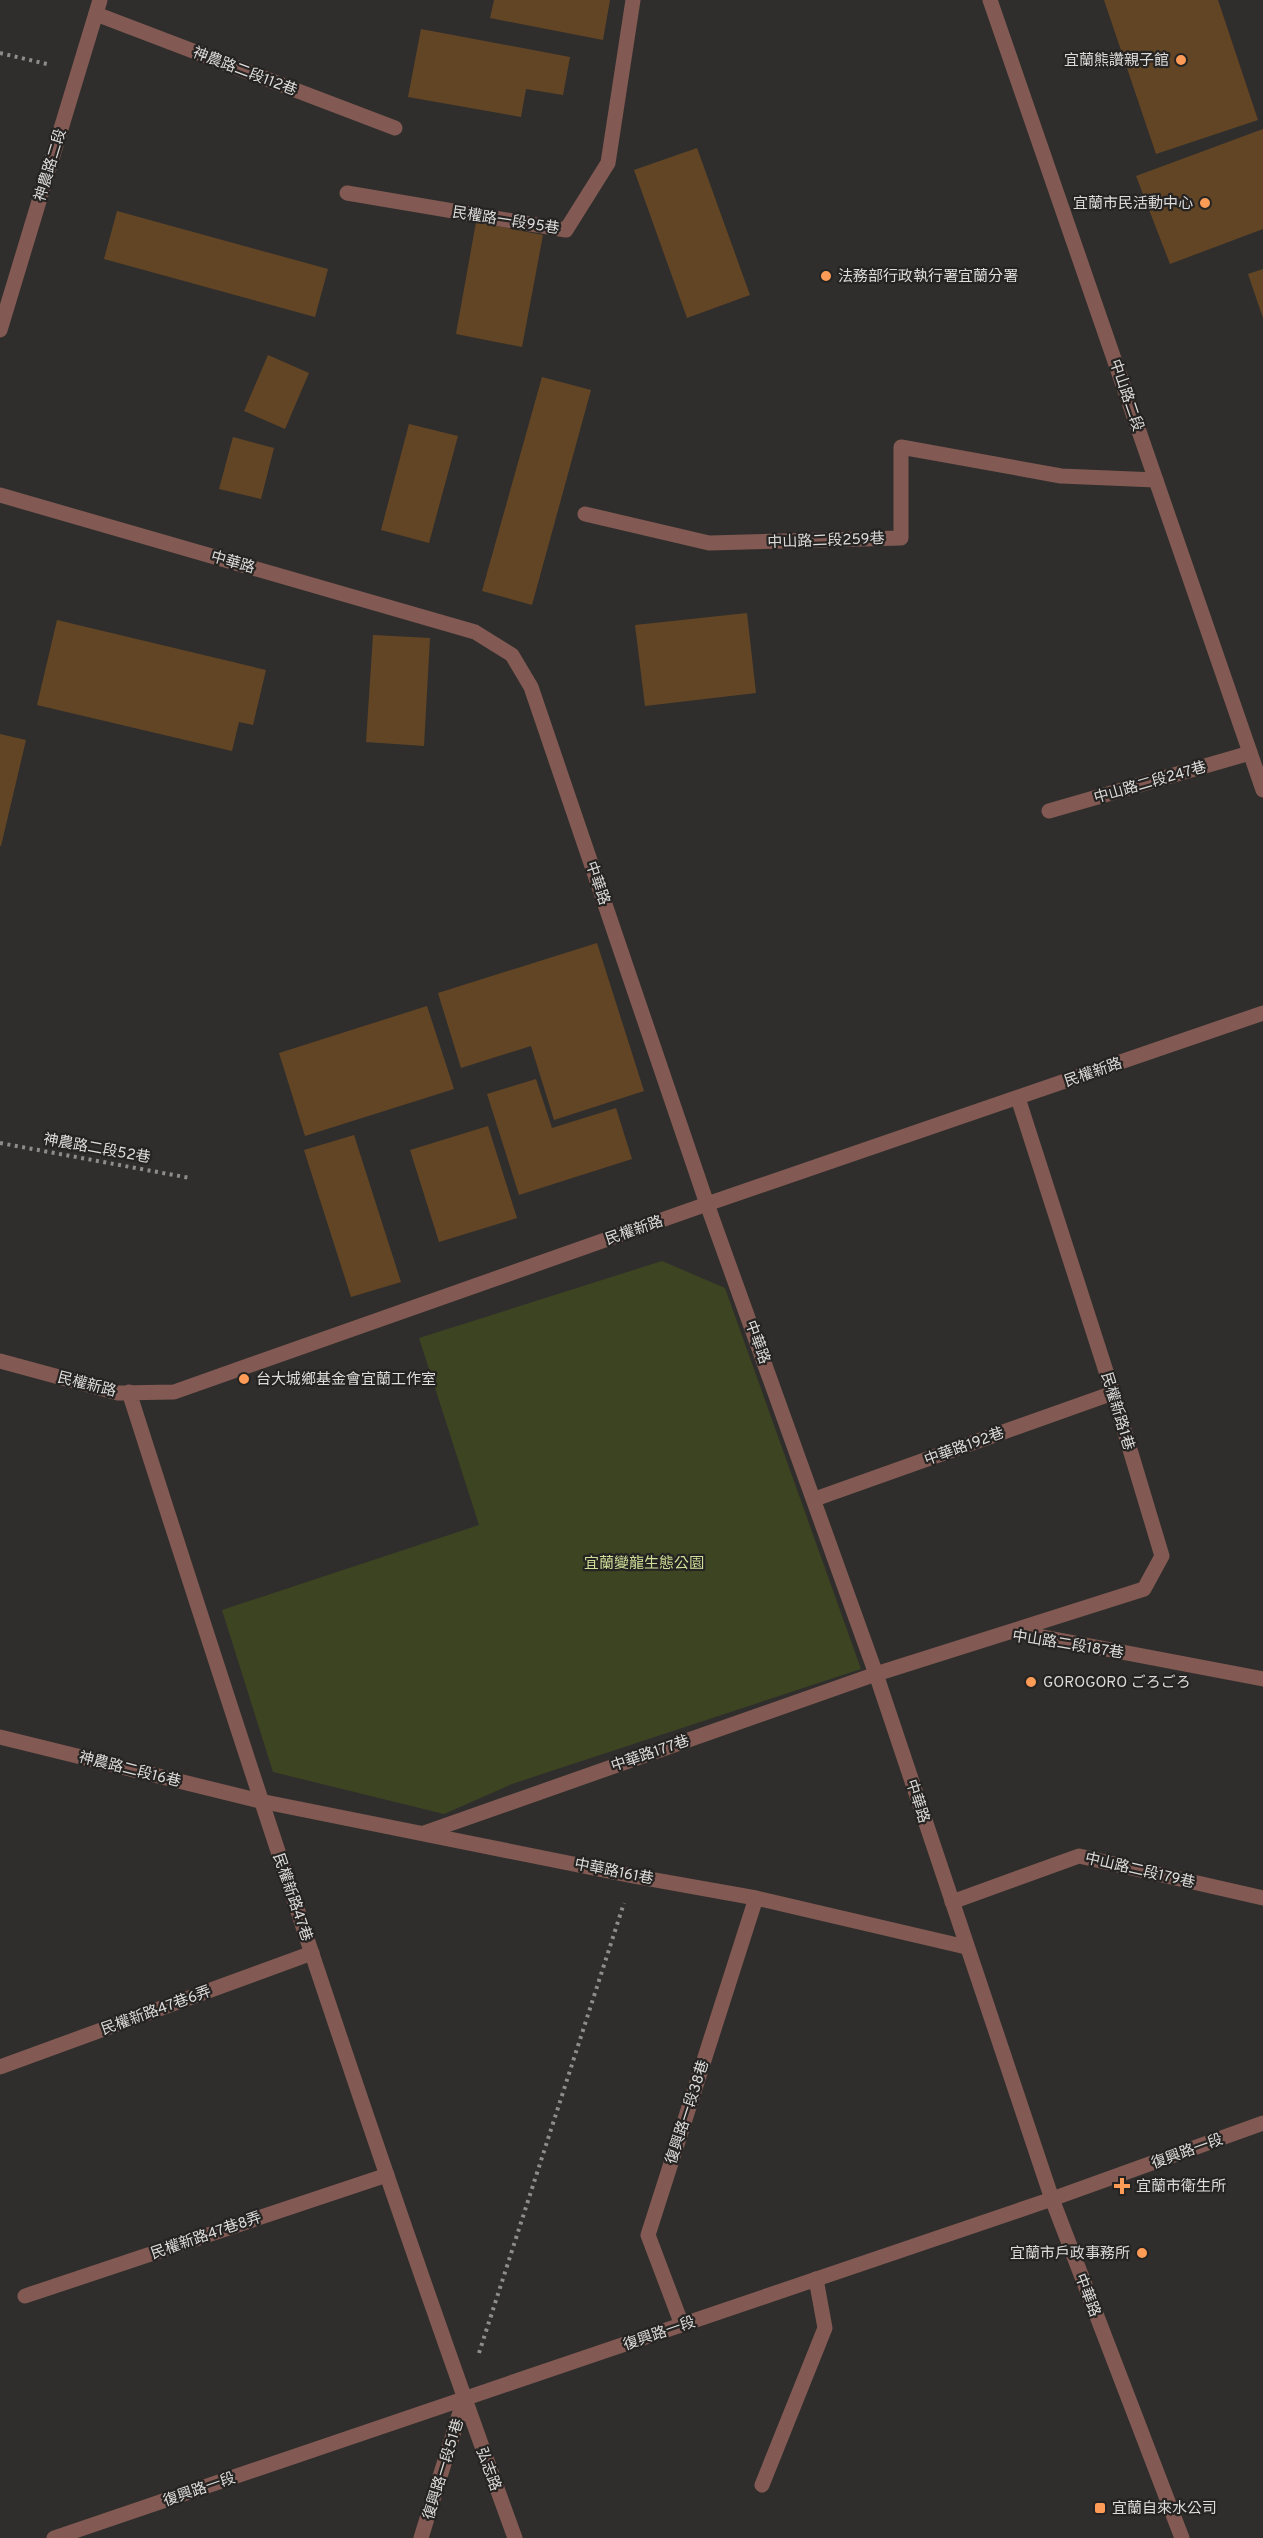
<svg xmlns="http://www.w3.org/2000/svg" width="1263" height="2538" font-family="Overpass,'Noto Sans TC','Noto Sans JP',sans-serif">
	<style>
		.green { fill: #3d4422 }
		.building { fill: #624525 }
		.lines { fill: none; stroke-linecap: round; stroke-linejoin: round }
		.path { stroke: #8e8d8b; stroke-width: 4; stroke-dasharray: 3 4.5; stroke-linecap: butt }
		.service { stroke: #825a53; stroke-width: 15 }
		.minor { stroke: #825a53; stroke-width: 15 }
		.tertiary { stroke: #825a53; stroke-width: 15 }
		.poi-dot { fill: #fe9c57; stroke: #262422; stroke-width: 2 }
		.labels { text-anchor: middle; stroke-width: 4.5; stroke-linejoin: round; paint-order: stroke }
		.poi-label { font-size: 15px; fill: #dcdbda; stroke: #262422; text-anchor: start }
		.street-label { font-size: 15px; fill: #dcdbda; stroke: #262422 }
		.park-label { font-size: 15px; fill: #cfde98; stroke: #262422 }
	</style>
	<rect width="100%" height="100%" fill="#302e2c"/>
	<path class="green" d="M662,1261l63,27 136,381 -349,115 -68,30 -171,-42 -51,-162 257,-85 -60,-187z"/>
	<path class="building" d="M494,0h116l-7,40 -113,-22z
		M1104,0h114l40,120 -102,34z
		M421,29l149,28 -7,38 -37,-6 -5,28 -113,-20z
		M1263,129v100l-93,35 -34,-88z
		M697,148l53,147 -63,23 -53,-148z
		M117,211l211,58 -13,48 -211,-58z
		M476,222l67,13 -21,112 -66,-13z
		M1263,269v49l-15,-44z
		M268,355l41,18 -24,56 -41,-18z
		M542,377l49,13 -59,215 -50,-14z
		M409,424l49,12 -29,107 -48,-13z
		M233,437l41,11 -13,51 -42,-10z
		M747,613l9,80 -111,13 -10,-81z
		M57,620l209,50 -13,55 -14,-3 -7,29 -195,-46z
		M373,635l57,3 -6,108 -58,-4z
		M0,734l26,6 -25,106h-1z
		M597,943l47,148 -90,29 -23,-74 -70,22 -23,-75z
		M427,1006l27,83 -149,47 -26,-83z
		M536,1079l16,49 64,-20 16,51 -113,36 -32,-101z
		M488,1126l29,92 -78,24 -29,-92z
		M354,1135l47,147 -50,15 -47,-147z"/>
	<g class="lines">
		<path class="path" d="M0,53l51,12
			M0,1143l190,35
			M479,2353l145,-450"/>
		<path class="service" d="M96,14l299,114
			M347,193l219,37 42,-67 25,-163
			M585,514l124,29 192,-5v-91l160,29 95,4
			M1049,811l201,-58
			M815,1499l298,-106
			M1012,1631l132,-42 18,-33 -49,-163 -95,-295
			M876,1674l136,-43 251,48
			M0,1737l260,64 373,75 123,22 210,49
			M952,1902l127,-46 184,42
			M0,2067l312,-114
			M25,2296l362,-121
			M682,2325l-34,-90 108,-337
			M762,2485l63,-157 -9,-49
			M421,2538l43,-139"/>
		<path class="minor" d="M0,495l475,137 37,23 19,32 176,517 169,470 176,525 130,339
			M0,1361l118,32 56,-1 533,-188 556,-191
			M129,1392c123,384 248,767 386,1146
			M424,1833l452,-159
			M54,2538l998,-339 211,-76"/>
		<path class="tertiary" d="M990,0l273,790
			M0,330l100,-330"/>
	</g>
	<g class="poi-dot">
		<circle cx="1181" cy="60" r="6"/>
		<circle cx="1205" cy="203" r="6"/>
		<circle cx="826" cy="276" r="6"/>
		<circle cx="244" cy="1379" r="6"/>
		<circle cx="1031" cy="1682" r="6"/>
		<path d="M1119 2177h6v6h6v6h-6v6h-6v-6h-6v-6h6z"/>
		<circle cx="1142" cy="2253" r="6"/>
		<rect x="1094" y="2502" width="12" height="12" rx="3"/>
	</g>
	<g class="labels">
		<g class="poi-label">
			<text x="1169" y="65" text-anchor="end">宜蘭熊讚親子館</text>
			<text x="1193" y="208" text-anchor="end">宜蘭市民活動中心</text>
			<text x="838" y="281">法務部行政執行署宜蘭分署</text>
			<text x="256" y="1384">台大城鄉基金會宜蘭工作室</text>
			<text x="1043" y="1687">GOROGORO ごろごろ</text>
			<text x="1136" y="2191">宜蘭市衛生所</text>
			<text x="1130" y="2258" text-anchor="end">宜蘭市戶政事務所</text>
			<text x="1112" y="2513">宜蘭自來水公司</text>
		</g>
		<g class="street-label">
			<text transform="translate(245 71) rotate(21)" y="5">神農路二段112巷</text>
			<text transform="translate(50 165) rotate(-73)" y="5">神農路二段</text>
			<text transform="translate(506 220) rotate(9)" y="5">民權路一段95巷</text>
			<text transform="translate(1127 395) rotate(71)" y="5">中山路二段</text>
			<text transform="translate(826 540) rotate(-2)" y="5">中山路二段259巷</text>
			<text transform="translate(233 562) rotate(16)" y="5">中華路</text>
			<text transform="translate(1150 782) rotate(-16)" y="5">中山路二段247巷</text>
			<text transform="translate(598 883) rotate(71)" y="5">中華路</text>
			<text transform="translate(1093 1072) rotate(-19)" y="5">民權新路</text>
			<text transform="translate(97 1148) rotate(10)" y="5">神農路二段52巷</text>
			<text transform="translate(634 1230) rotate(-19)" y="5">民權新路</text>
			<text transform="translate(758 1342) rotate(70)" y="5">中華路</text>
			<text transform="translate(87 1384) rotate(14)" y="5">民權新路</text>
			<text transform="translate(1118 1411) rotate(73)" y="5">民權新路1巷</text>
			<text transform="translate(964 1446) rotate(-20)" y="5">中華路192巷</text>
			<text transform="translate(1068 1644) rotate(9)" y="5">中山路二段187巷</text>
			<text transform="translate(650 1753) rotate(-19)" y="5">中華路177巷</text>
			<text transform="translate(130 1769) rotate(14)" y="5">神農路二段16巷</text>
			<text transform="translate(918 1801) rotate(72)" y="5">中華路</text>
			<text transform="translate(1140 1870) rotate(13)" y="5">中山路二段179巷</text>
			<text transform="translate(614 1871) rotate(11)" y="5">中華路161巷</text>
			<text transform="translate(293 1897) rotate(71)" y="5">民權新路47巷</text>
			<text transform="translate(156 2010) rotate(-20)" y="5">民權新路47巷6弄</text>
			<text transform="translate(687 2112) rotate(-72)" y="5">復興路一段38巷</text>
			<text transform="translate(1187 2151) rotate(-20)" y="5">復興路一段</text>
			<text transform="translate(206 2235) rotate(-19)" y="5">民權新路47巷8弄</text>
			<text transform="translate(1088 2295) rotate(69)" y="5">中華路</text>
			<text transform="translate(659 2333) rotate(-19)" y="5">復興路一段</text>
			<text transform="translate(443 2469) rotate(-73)" y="5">復興路一段51巷</text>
			<text transform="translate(489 2469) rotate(70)" y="5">弘志路</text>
			<text transform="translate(199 2489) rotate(-19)" y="5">復興路一段</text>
		</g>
		<g class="park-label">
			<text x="644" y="1568">宜蘭變龍生態公園</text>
		</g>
	</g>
</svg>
